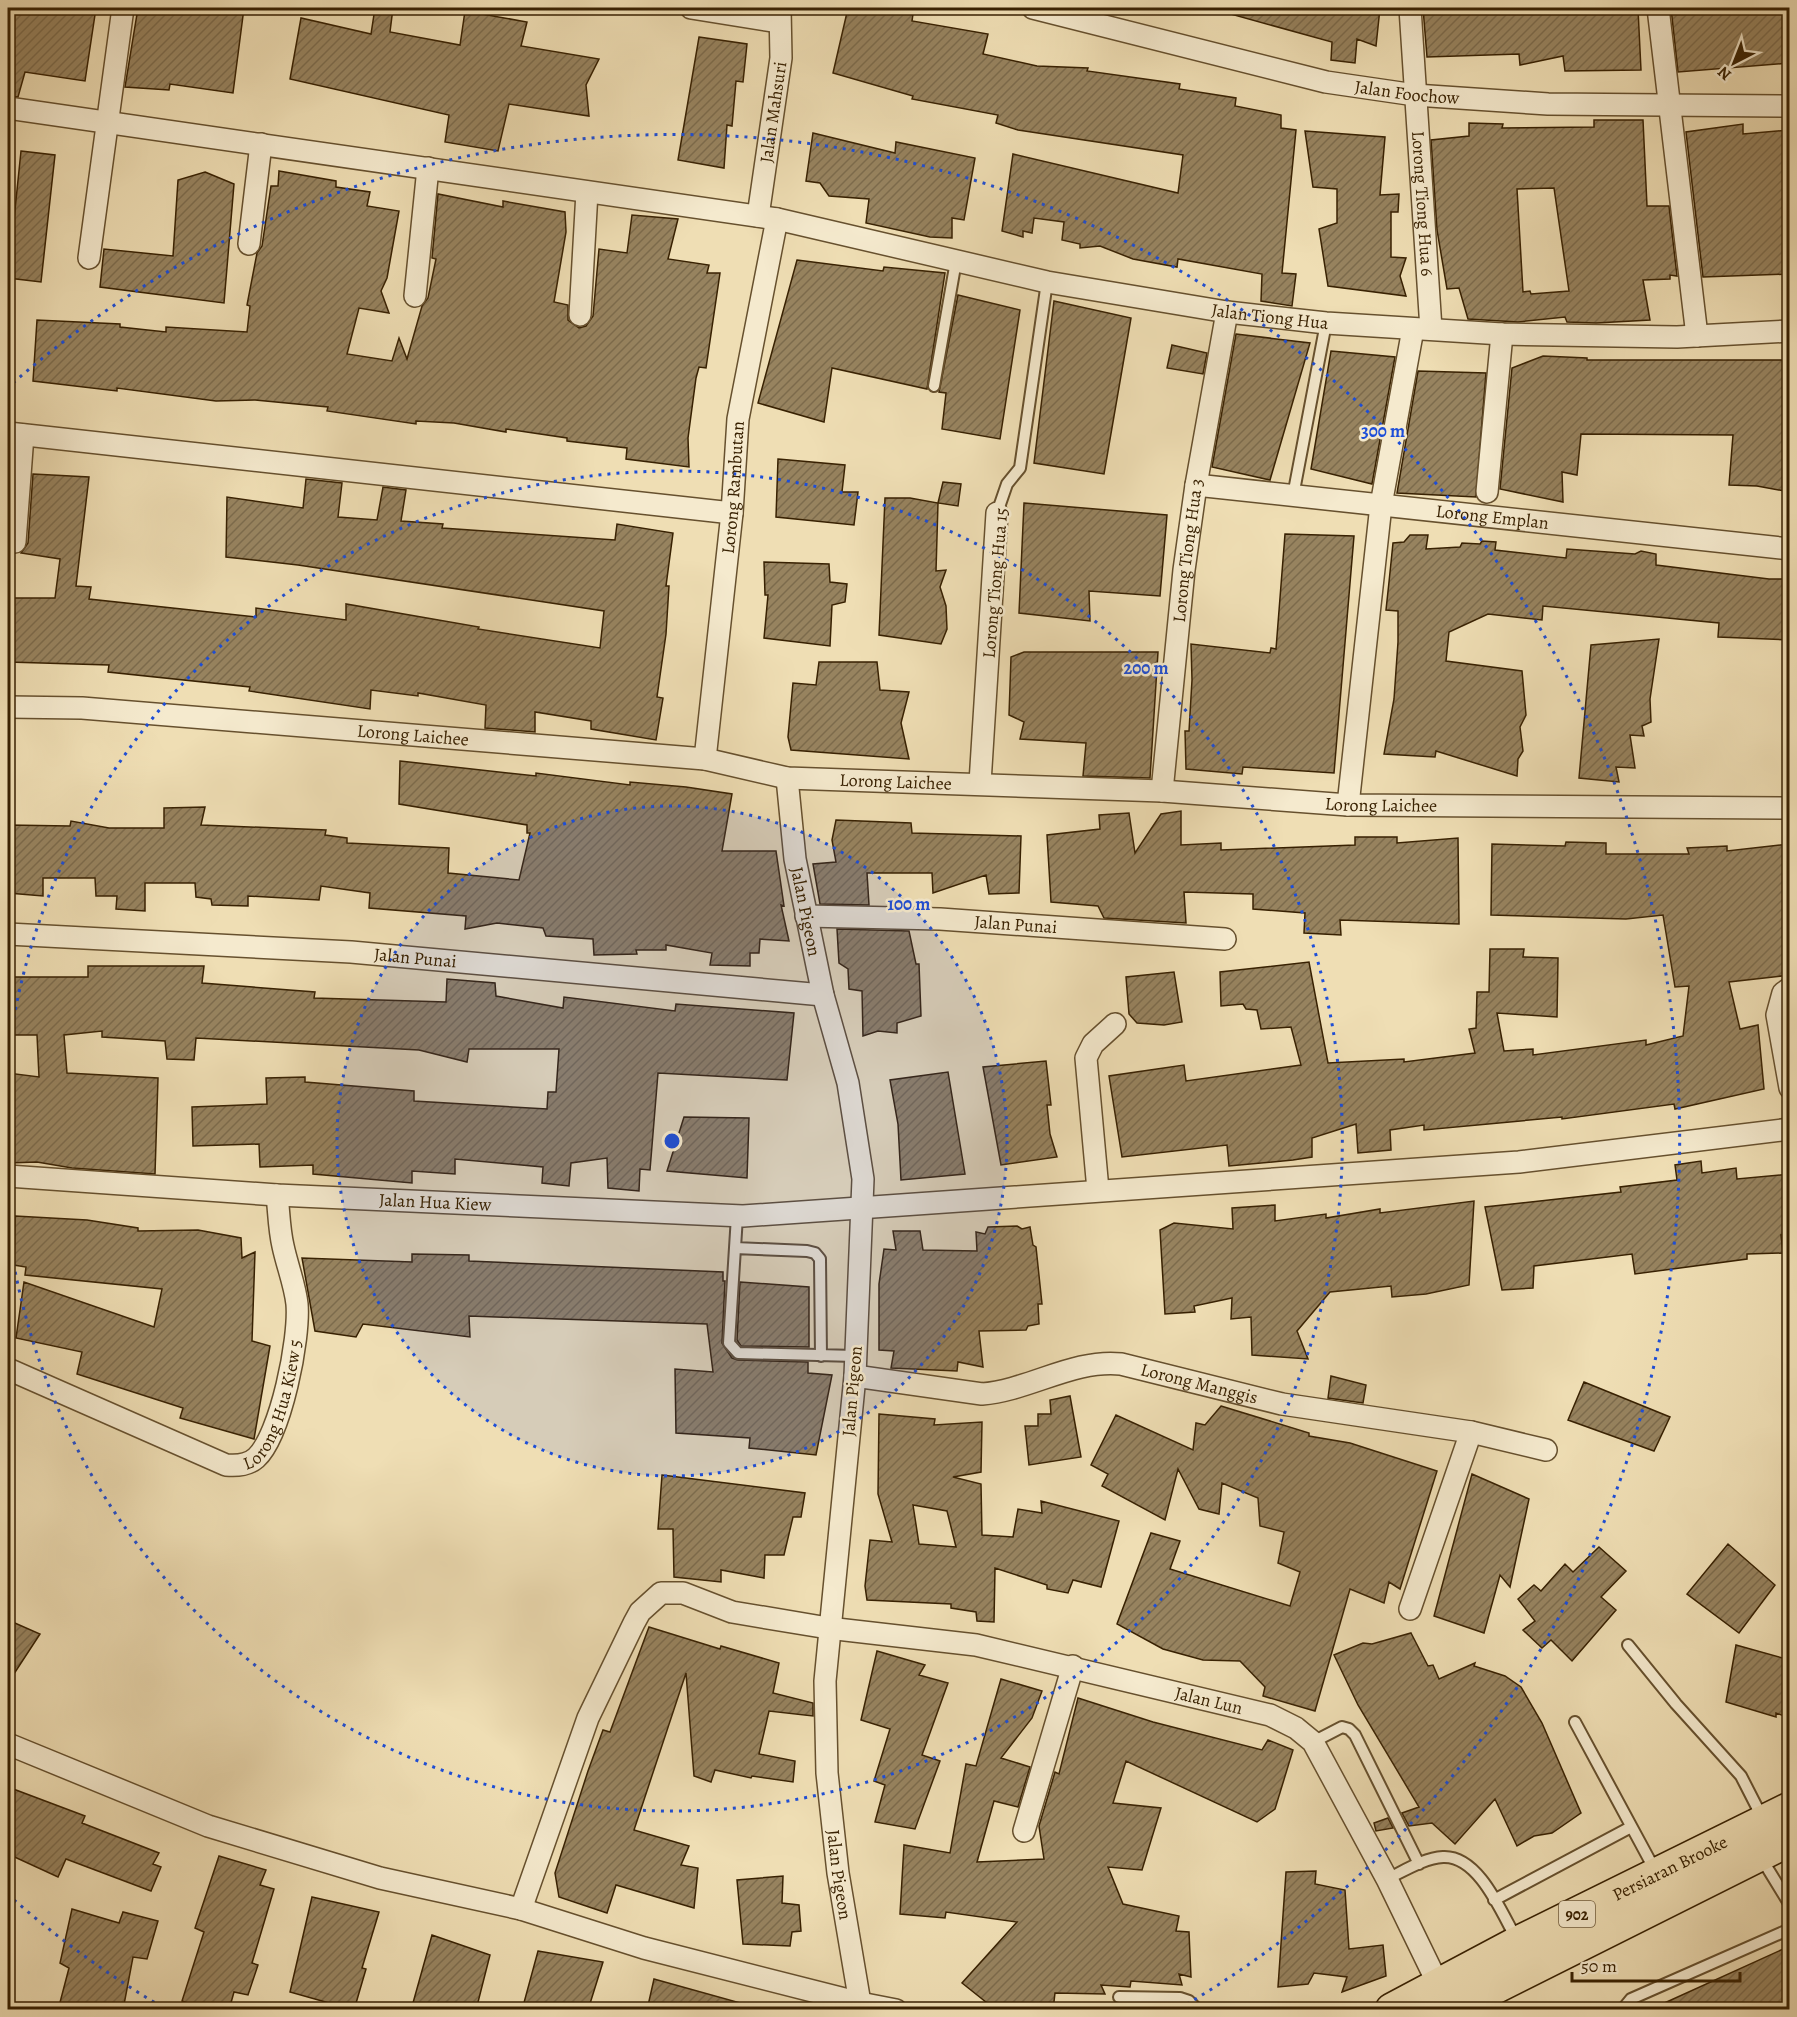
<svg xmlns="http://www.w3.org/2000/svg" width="1797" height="2017" font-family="Alegreya,serif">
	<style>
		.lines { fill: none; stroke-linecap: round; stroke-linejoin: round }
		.stream { stroke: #816c48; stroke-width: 7 }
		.building { fill: url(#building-hatch); stroke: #382102; stroke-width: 1.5; fill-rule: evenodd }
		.lane-casing { stroke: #66502e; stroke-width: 14 }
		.street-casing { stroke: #66502e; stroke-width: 24 }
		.primary-casing { stroke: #382102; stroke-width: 36 }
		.lane { stroke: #f5eace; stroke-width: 10 }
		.street { stroke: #f5eace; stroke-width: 21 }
		.primary { stroke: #efdeb4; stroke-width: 33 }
		.ring { fill: none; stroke: #1d4ed8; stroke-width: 3; stroke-dasharray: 3 6 }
		.labels { text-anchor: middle; stroke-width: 5; stroke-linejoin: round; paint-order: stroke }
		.shield { fill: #f5eace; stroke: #715d3f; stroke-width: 1.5 }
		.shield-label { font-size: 16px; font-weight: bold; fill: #382102 }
		.street-label { font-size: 18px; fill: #382102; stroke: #f5eace }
		.centre { fill: #1d4ed8; stroke: #f5eace; stroke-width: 3 }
		.ring-label { font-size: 18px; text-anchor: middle; font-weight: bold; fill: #1d4ed8; stroke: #f5eace; stroke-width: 5; stroke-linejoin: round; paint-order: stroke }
	</style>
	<defs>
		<pattern id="building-hatch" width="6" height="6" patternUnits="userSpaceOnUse" patternTransform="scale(1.5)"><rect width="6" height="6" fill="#97835f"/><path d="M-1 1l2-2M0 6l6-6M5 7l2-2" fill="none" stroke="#7c6b4c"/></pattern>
	</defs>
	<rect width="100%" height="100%" fill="#efdeb4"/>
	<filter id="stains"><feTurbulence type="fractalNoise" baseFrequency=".00333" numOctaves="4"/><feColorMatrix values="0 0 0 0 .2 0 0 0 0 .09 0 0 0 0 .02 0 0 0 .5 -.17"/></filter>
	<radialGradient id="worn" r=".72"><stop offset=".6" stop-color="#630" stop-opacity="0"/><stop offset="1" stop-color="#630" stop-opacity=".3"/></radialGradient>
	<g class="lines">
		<path class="stream" d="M8,417l2,1"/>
	</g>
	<path class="building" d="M8,8h88l-11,73 -60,-9 -7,25 -10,-1z
		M138,8h106l-11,85 -63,-9 -1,6 -44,-3z
		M375,8h18l-3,24 70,13 5,-34 62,11 -6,24 78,13 -13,26 3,31 -80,-12 -11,47 -53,-9 4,-27 -159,-36 11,-61 70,16z
		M848,8h35l30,6 -1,7 76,13 -5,20 54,12 51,2 -1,3 93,13 -1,5 57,9 -1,8 46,9v13l15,2 -14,143 14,1 -4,32 -31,-5 1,-27 -84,-15 -1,8 -44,-8 -33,-13 -20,2v-4l-18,-4 2,-18 -30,-4 -2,15 -9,-2v6l-21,-6 11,-77 165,39 5,-38 -165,-25 -22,-7 2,-8 -86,-16 1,-3 -80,-23z
		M1227,8h153l-4,38 -19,-7 -2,24 -24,-3 1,-18 -105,-29z
		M1423,8l215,1 3,61 -76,1 -2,-15 -43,9 -1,-11 -92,3z
		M1671,8h119v55l-112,9z
		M699,37l48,7 -4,38 -7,-1 -4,45 -5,-1 -3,43 -46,-8z
		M1594,120h49l4,86h22l8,70 -7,-1v4l-27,1 7,40 -54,3 -29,-1 -2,-5 -47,5 -50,-3 -9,-31 -12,1 -10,-59 -6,-90 38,-4v-13l34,1 -1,4 92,-1zM1554,188l15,103 -38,3 -1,-3 -7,1 -6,-103z
		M1743,124v10l47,-4v144l-87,3 -17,-145z
		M1305,131l80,6 -5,58 19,-1 -1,18h-7v45l15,1 -6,18 6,20 -78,-10 -9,-57 18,-6v-34l-24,-2z
		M813,133l82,20 1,-11 79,16 -11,62 -12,-2v20l-22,-1 -64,-14 3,-24 -40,-3 -9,-13 -14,-2z
		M21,151l34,4 -14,127 -33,-4z
		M279,171l57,10v6l34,5 -3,14 32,5 -12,67 -6,13 8,22 -30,-5 -12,46 45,7 7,-23 8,21 15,-53 6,-8 8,-39 -4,-1 6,-64 65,13v-6l62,11 1,20 -12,70 14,3v15l11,8 7,-2 7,-10 6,-67 28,4 5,-38 46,4 -10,40 41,6 -2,8h13l-14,95 -7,-1 -3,11 -8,60 1,29 -63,-8 1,-11 -60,-7v-3l-61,-9v3l-52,-9 -38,-2v3l-89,-13 1,-4 -73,-7 -39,1 -99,-13v3l-84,-10 4,-61 83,4v3l46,5v-5l81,5 3,-26 -3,-1 10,-52 5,-7 9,-60h7z
		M205,172l29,12 -10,119 -124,-16 4,-38 69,7 5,-76z
		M797,260l86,11 1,-4 61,6 -18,116 -95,-21 -8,54 -66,-19z
		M958,295l62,15 -20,129 -58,-10 4,-36 -7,-1z
		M1054,301l77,17 -27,156 -70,-11z
		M1236,334l74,9 -40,137 -58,-13z
		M1172,345l35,8 -4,21 -36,-6z
		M1331,351l64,6 -23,127 -61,-15z
		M1543,356l44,2v2h203v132l-33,-6 -28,-1 4,-50 -152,-1 -4,41 -15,-3 1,30 -63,-13 12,-121z
		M1418,371l68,2 -10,124 -79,-4z
		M778,459l67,6 -3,27h16l-4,33 -78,-8z
		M33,474l56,3 -13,109 15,1 -2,12 167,18v-9l90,12v-16l133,23 -1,2 122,19 4,-37 -306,-46 -72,-8 1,-60 76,11 3,-29 36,4 -4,34 39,3 6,-33 23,3 -5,31 42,3 -1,4 173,12 2,-16 56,9 -7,53h3l-3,48 -9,63 6,1 -7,42 -65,-11v-8l-56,-9v20l-50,-4 1,-23 -68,-12v3l-47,-6 -1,19 -121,-18 1,-4 -142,-15 1,-7 -101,-3v-64h47l5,-39 -39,-6 7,-10z
		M943,482l18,2 -3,22 -20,-3z
		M885,498h25l28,5 -2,68 10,-1 -6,17 6,19 1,23 -6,15 -62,-9z
		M1024,503l143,12 -7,81 -71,-5 1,30 -71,-8z
		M1285,534l69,2 -20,237 -91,-6 -1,7 -56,-5 -1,-38h4l3,-51 -1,-36 79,9 1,-5 5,1z
		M1410,535h18l-2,14 34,-2 2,-4 18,1 2,-3 14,1 -1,8 71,8 1,-9 68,5 6,-3 15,3v11l113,14h21v61l-72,-3 1,-14 -176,-17 -1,14 -54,-6 -39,18 -3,29 76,10 4,44 -6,12 3,24 -5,8 -1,17 -81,-25 -1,6 -51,-3 10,-55 4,-57v-31l-12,-1 3,-28 4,-39 11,-1z
		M764,562l65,2 1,18 17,2 -2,18 -13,3 -2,41 -66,-8 4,-43h-3z
		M1659,639l-9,60 1,23 -9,4 2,10 -14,-1 5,33 -19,-1 3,15 -40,-4 12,-133z
		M1024,652h134l-8,126 -67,-2 3,-33 -66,-4 4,-17 -15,-7 2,-58z
		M819,662h58l3,28 29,2 -8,31 8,36 -118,-9 -3,-13 5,-54 23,2z
		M400,761l136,15v-3l94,12v-3l56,5 46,7 -10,57h54l8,55 -3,-1 8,36 -29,-2 -1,14h-9v13l-40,-1 2,-12 -46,-8v5h-30l1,4 -43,1 -1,-16 -47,-3 -3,-8 -46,-5 -32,6 1,-13 -97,-8 1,-15 -49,-7 -2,14 -71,-4v10l-36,-1 -1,-6 -15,-2 -1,-14h-50v28l-29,-2 1,-13h-21l-1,-18h-52v18l-35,-3v-68l62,1 1,-5 38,7h55v-20l41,-1 -4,18 125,5 -1,5 22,3v5l102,5 -1,25 71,7 11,-47h-3v-8l-128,-21z
		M1181,811v34l40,-2v7l134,-5v-8h42v6l61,-5 1,86 -119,-4 1,15 -37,-2 1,-20 -52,-4v-15l-69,-2 2,31 -82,-5 -6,-12 -47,-4 -4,-67 53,-6 -1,-14 30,-2 6,40 26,-39z
		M836,820l75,3 1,10 109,3 -2,57 -30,1 -3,-19 -53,18 -1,-20h-65l2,32 -49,-1 -7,-40 23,-2 -4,-22z
		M1566,842l40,1v11h83l-2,-6 40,-2v5l63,-7v131l-61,7 11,47 18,-4 6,64 -89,20 -1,-5 -112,15v-2l-138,13v-5l-34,5 1,20 -33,3 -2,-29 -44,14v19l-19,3 -64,6 -2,-21 -105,12 -13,-81 75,-11 2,16 115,-16 -10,-38 -30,2 -4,-19 -11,-1 -3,-5 -22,2 -1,-34 89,-10 19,101 76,-4v3l71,-9 -6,-24 7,-1 1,-36h12l1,-43h34l-1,8 35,1 -1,59 -60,-4 7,38 29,-2v6l113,-15v5l37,-9 6,-50 -14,1 -12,-72 -37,4 -135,-4 1,-71 73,2z
		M837,929l72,2 7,33h3l2,52 -24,7v10l-19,-2 -15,5 -1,-45 -13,-2 -1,-20 -9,-6z
		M88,966h116l-2,17 113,9 -1,6 132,4 1,-23 48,4 1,13 67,12 1,-11 111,14 1,-7 118,9 -7,67 -129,-7 -8,97 -10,-1 -1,22 -31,-3 -1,-30 -36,5 -2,23 -27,-3 1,-16 -88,-8v15l-43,-3v12l-99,-9v-9l-53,2 -1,-23 -66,2 -1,-39 75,-3 -1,-26 39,-1v5l109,9v10l133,8 1,-17h8l3,-43h-90l-2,13 -48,-12 -223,-12 -2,22 -27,-1 -2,-18 -63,-4v-6l-38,4 3,38 91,5 -3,96 -83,-6 -35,-6 -29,1v-90l31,4 -2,-42h-29v-58h80z
		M1174,972l8,50 -18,3 -27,-2 -8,-9 -3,-37z
		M1046,1061l5,44h-4l3,29 7,23 -56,8 -18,-98z
		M948,1072l17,102 -64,6 -3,-56 -8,-44z
		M684,1117l65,1 -2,60 -80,-7z
		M1701,1161l1,12 34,-5 1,11 53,-5v60l-9,1 2,18 -36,1v5l-112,15 -3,-20 -98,12 -1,22 -31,2 -17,-83 136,-15 -1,-5 57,-7 -2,-15z
		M1474,1201l-5,84 -43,9 -34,3 -1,-11 -61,6 -33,39 11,28 -56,-4 -1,-38 -20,2 1,-21 -38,8 1,6 -30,2 -5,-84 14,-7 59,6 -1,-21 43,-3v16l51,-7v4l54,-9v4z
		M15,1216l72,4 51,8v3l60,-1 43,8 1,20 13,-6 -3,89 18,5 -16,93 -74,-21 3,-10 -106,-34 5,-22 -66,-14 8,-56 130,45 8,-38 -137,-14 1,-8 -12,-2z
		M1017,1226l5,3 8,-2 3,18 3,2 6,57h-4l1,20 -11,2 -2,4 -47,1 4,36 -25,-5 -1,9 -66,-3 3,-17 -15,-1v-66l5,-35 12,1 -3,-19h27l3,19 54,1 -1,-19 9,2 3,-7z
		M412,1254l57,1v6l254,11v9h2l-3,62 10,15 6,2 70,2v11l24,2 -16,80 -67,-7 1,-10 -74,-5 -1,-64 38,3 -6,-48 -238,-8 1,21 -107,-13 -7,13 -41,-6 -13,-73 110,4z
		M740,1282l69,5v60l-68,-1 -4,-6z
		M1331,1376l35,9 -3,18 -35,-5z
		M1584,1382l86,35 -16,34 -86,-31z
		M1070,1396l11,61 -52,8 -4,-39h13v-12h13l-1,-14z
		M1221,1406l88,27v3l41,7 87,28 -37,118 -11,-7 -5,21 -34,-14 -35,122 -52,-15 2,-9 -25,-26 -37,-1 -40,-11 -46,-25 34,-91 29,8 -10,28 120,37 10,-34 -22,-9 6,-31 -24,-6 -2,-28 -36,-15 -3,31 -20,-5 -21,-40 -13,51 -63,-34 6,-12 -17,-9 25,-50 77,35 3,-27 9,2z
		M879,1414l56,5 -1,6 48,-3 -1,50 -28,5 28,7 1,51 31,2 5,-28 24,4 -1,-12 78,20 -18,66 -28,-7 -5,13 -21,-4v-4l-52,-17 -1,54 -17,-1 -1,-9 -25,-4v-4l-84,-4 -2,-14 5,-46 22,2 -14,-48zM913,1505l34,6 9,36 -37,-3z
		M1472,1474l57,25 -19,88 -10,-12 -16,58 -50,-17z
		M662,1475l143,18 -4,24h-8l-9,38h-19l-1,23 -43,-8v12l-47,-5 -1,-48h-15z
		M1728,1544l47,41 -36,48 -52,-39z
		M1599,1547l27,24 -25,26 15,13 -44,51 -21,-21 -9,8 -19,-18 12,-9 -17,-22 16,-14 7,6 24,-27 8,8z
		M8,1620l32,14 -32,49z
		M649,1627l71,22 1,-3 58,17 -6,30 40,10v13l-44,-5 -10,43 36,7 -2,21 -41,-6 -1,2 -36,-8 -4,12 -17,-6 -8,-103 -52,157 55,16 -8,19 17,3 -4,40 -78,-23 -9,28 -48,-16 -4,-24 33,-102 15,-41 7,2z
		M1411,1633l17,33 5,-1 6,14 36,-16 -1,3 31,10 16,11 21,36 39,90 -29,20 -18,3 -17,10 -22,-47 -40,45 -23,-21 -23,3 -7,-13 17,-6 -61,-102 -24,-50 29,-12 9,1z
		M1736,1645l54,15v58l-14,-5v4l-50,-15z
		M877,1651l48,14 -6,10 29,8 -26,72 18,6 -25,68 -40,-7 10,-37 -11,-4 16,-52 -29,-9z
		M1001,1679l41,12 -10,27 -31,40 29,9 -12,40 -24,-6 -17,61 67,-3 -5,-33 16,-54 4,2 19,-76 75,24 109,28 6,-10 25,10 -18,59 -18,13 -131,-61 -13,42 48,5 -19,62 -34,-3 15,37 56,12 -3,15 13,1 2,45 -12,-3 3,11 -51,-4 -1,6 -29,-2 4,9 -50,-1 -2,17h-57l-34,-27 55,-61 -71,-10 -1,6 -45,-4 4,-69 46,8 16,-89 10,2z
		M8,1787l77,29 -3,7 77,30 -6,11 8,3 -10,24 -85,-32 -8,18 -50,-23z
		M1388,1818l5,10 -17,3 -2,-8z
		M219,1856l47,14 -6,15 14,4 -22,74 6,2 -10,30 -14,-3 -5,18h-21l-26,-9 22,-69 -9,-4z
		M1316,1871l-1,13 30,6 4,59 34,-4 3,31 -44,16 5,-15 -33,-4 -6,11 -30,3 8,-115z
		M783,1876l-1,27 17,2 2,26 -9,1 -2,14 -47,-2 -6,-64z
		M312,1897l67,15 -17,56 4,1 -12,41 -64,-18z
		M72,1909l47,14 4,-11 35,9 -11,38 -14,-2 -10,53h-65l11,-42 -9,-5z
		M432,1935l58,20 -14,55h-65z
		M1790,1946v64h-141z
		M538,1951l65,11 -15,48h-66z
		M654,1979l90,25v6h-97z"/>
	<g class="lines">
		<defs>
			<path id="lane" d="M934,386l22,-125
				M1293,496l33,-173
				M997,513l10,-29 13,-16 27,-186
				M737,1216l-8,127 9,10 117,3
				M735,1248l72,3 8,2 5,6 1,97
				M1628,1645l48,59 65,72 22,43
				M1575,1722l81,150
				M1313,1742l29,-15 7,2 6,6 64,129
				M1760,1856l30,49
				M1387,1879c17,-8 37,-21 56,-22 36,-2 59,57 74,83
				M1494,1900l137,-73
				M1119,1997l61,1 9,3 9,9
				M1622,2010l9,-11 159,-70"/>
			<g id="street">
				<path d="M691,8l88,14"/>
				<path id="s1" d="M1033,8l293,74 89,13 133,9 242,2"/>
				<path id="s2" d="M1410,8l21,321"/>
				<path d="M1658,8l39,328"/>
				<path id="s3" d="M8,108l769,111 270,63 180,30 99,11 176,11 175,3 113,-6"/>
				<path id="s4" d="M758,216l23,-158 -1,-50"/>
				<path d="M249,244l12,-100"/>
				<path d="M89,258l34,-250"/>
				<path d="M415,296l13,-128"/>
				<path d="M580,315l7,-123"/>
				<path d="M8,433l724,80"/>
				<path id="s5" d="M1196,485l594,64"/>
				<path d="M1487,492l15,-158"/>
				<path d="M15,542l8,-107"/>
				<path id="s6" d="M8,707l74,1 623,51 82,19 375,13 186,14 442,3"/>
				<path id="s7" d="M705,759l27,-246 6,-94 39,-200"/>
				<path id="s8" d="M787,778l8,81 28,136 25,88 15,96 -8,197 -30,305 2,92 11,100 22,130 -1,7"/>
				<path d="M980,783l17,-270"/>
				<path id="s9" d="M1162,791l22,-221 12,-85 31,-173"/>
				<path d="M1348,805l33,-300 32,-176"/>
				<path id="s10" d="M806,916l134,3 285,20"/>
				<path id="s11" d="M8,934l343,18 472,43"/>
				<path d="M1790,988l-7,5 -6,22 13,73"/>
				<path id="s12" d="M8,1176l269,19 466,21 776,-54 271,-33"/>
				<path d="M1098,1190l-12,-132 7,-14 22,-20"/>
				<path id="s13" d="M8,1369l218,96c10,1 22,0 30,-7 25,-23 44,-120 41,-154 -2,-19 -10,-39 -14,-58 -4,-17 -4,-34 -6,-51"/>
				<path id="s14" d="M855,1376l127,18c48,-4 91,-35 139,-30l161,40 189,28 75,18"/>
				<path d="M1410,1609l61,-177"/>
				<path d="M8,1744l200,82 172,52 141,31 123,39 216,55 36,7"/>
				<path d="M1024,1831l49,-165"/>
				<path id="s15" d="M521,1909l67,-191 46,-95 6,-11 21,-19h22l49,19 96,16 148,17 294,70 26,13 17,14 74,137 52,107"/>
			</g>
			<g id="primary">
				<path id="s16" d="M1392,2010l126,-67 272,-134"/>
				<path d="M1449,2010l341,-171"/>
			</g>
		</defs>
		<use href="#lane" class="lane-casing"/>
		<use href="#street" class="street-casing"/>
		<use href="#primary" class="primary-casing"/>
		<use href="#lane" class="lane"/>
		<use href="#street" class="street"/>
		<use href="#primary" class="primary"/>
	</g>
	<circle cx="672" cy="1141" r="335" fill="#1d4ed8" fill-opacity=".12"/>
	<g class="ring">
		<circle cx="672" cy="1141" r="335"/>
		<path d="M8 1054A670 670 0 1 1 8 1228"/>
		<path d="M162 2007A1005 1005 0 0 1 13 1899M13 383A1005 1005 0 1 1 1182 2007"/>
	</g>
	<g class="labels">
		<rect class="shield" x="1559" y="1901" width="36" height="26" rx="4.5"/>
		<g class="shield-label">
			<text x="1577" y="1920">902</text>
		</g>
		<g class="street-label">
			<text dy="6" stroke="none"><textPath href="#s1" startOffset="384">Jalan Foochow</textPath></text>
			<text dy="6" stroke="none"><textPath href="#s4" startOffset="105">Jalan Mahsuri</textPath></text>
			<text dy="6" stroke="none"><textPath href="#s2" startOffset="196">Lorong Tiong Hua 6</textPath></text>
			<text dy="6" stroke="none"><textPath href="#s3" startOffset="1280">Jalan Tiong Hua</textPath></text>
			<text dy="6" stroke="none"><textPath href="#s7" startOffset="273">Lorong Rambutan</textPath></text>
			<text dy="6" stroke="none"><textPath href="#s5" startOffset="298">Lorong Emplan</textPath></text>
			<text dy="6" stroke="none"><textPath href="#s9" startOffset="242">Lorong Tiong Hua 3</textPath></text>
			<text transform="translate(995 583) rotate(-85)" y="6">Lorong Tiong Hua 15</text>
			<text dy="6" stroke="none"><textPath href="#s6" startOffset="406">Lorong Laichee</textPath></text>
			<text dy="6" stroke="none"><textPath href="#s6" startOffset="892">Lorong Laichee</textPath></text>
			<text dy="6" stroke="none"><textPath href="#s6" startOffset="1378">Lorong Laichee</textPath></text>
			<text dy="6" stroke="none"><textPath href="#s8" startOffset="135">Jalan Pigeon</textPath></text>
			<text dy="6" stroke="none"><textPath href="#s10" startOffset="210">Jalan Punai</textPath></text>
			<text dy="6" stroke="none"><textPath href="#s11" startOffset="408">Jalan Punai</textPath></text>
			<text dy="6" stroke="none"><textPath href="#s12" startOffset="428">Jalan Hua Kiew</textPath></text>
			<text dy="6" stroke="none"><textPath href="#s14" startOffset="352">Lorong Manggis</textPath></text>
			<text transform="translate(852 1391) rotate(-85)" y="6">Jalan Pigeon</text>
			<text dy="6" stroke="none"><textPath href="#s13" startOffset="326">Lorong Hua Kiew 5</textPath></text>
			<text dy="6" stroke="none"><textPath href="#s15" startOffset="909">Jalan Lun</textPath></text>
			<text dy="6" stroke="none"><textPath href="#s16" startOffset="312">Persiaran Brooke</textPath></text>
			<text dy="6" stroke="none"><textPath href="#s8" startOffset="1107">Jalan Pigeon</textPath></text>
		</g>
	</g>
	<circle cx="672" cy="1141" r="9" class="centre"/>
	<g class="ring-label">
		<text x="1383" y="437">300 m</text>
		<text x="1146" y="674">200 m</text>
		<text x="909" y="910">100 m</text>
	</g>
	<rect width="1797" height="2017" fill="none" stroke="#efdeb4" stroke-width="30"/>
	<rect x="9" y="9" width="1779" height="1999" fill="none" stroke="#382102" stroke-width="3"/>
	<rect x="15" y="15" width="1767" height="1987" fill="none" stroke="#382102" stroke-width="1.5"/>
	<g transform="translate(1734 63) rotate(222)" stroke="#f5eace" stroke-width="4.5" paint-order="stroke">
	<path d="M0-4.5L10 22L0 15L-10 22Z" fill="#382102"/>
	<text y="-9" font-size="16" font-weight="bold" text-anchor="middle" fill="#382102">N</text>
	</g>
	<path d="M1572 1972v9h168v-9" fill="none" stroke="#382102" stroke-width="3"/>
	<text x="1581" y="1972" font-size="18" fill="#382102" stroke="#f5eace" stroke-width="4.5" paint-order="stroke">50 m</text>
	<rect width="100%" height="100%" filter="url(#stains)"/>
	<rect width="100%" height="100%" fill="url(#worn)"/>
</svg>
